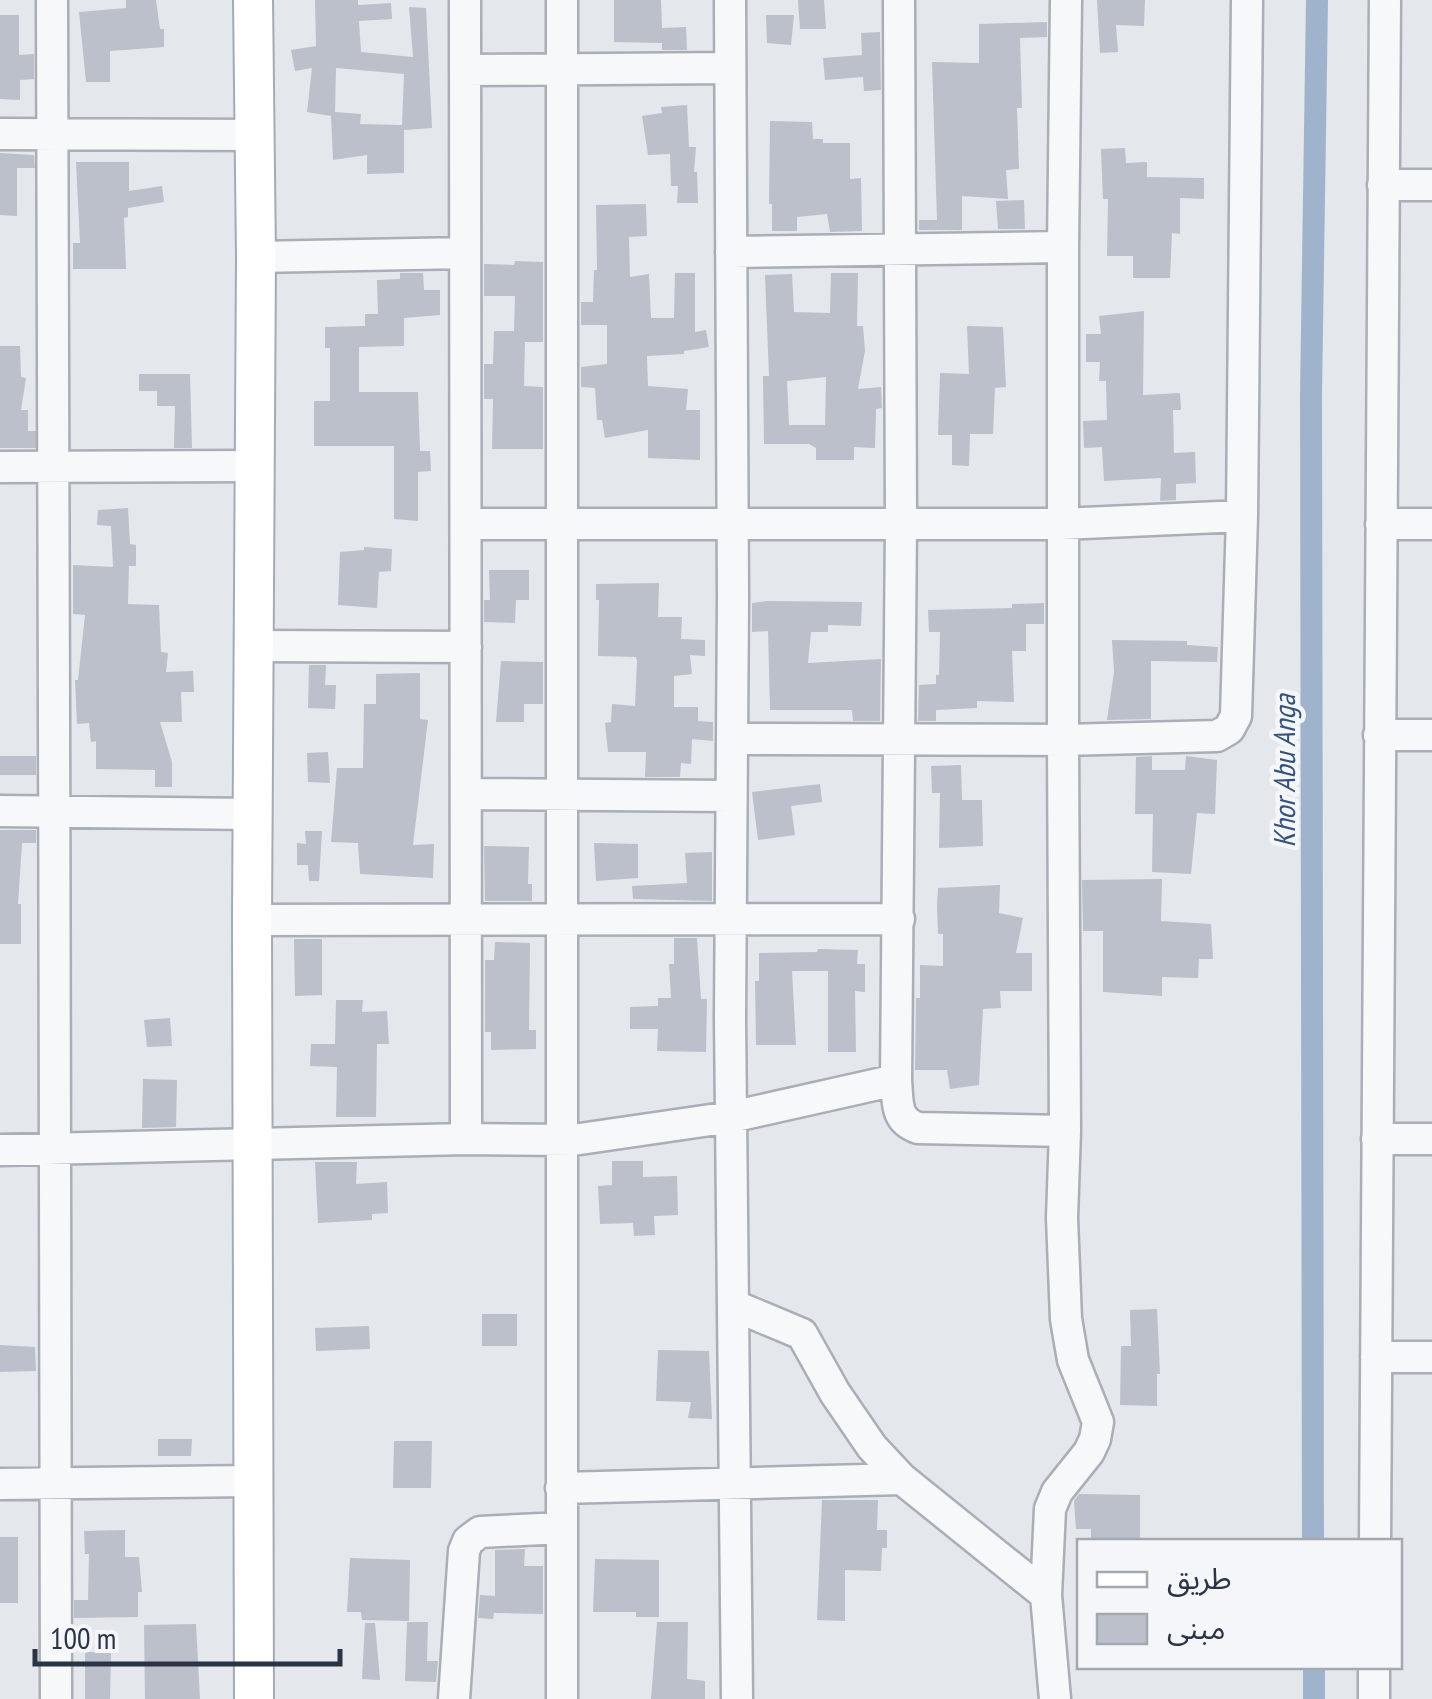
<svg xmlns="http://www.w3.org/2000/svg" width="1432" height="1699" font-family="'PT Sans Narrow','Noto Sans Arabic',sans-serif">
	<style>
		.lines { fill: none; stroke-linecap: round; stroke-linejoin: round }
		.canal { stroke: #9fb4cc; stroke-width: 22 }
		.building { fill: #bbc0ca; fill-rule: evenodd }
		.minor-casing { stroke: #a9aeb7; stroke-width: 35 }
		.major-casing { stroke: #a3abb8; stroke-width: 42 }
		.minor { stroke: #f7f8fa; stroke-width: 30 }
		.major { stroke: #fff; stroke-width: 38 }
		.labels { text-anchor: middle; stroke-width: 9; stroke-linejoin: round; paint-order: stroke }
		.water-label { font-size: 30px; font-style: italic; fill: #34527a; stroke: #f4f6f9 }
	</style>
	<rect width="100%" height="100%" fill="#e4e7ec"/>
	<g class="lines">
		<path class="canal" d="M1313,1542l-2,-1147 6,-395
			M1314,1666v33"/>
	</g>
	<path class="building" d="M126,0h30l4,29h4v18l-54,4v31h-24l-7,-70 47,-4z
		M315,0h43v5l33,-2 1,16 -33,2 2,31 52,5 -4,-50 17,1 6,120 -28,2v43l-37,1v-19l-34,5 -2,-44 -24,-4 5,-44 -17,3 -4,-21 25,-4zM336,68l68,6 -2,51 -42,-1 1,-10 -26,-2z
		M614,0h47l1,28 24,-1 1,23h-25v-7l-48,-1z
		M798,0h26l2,29h-26z
		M1097,0h48l-1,26 -28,-1 2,27 -18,1z
		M0,15h19v40l15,-1v25l-14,1v20l-20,-1z
		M766,15h28l-3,30 -24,-2z
		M1047,22v15l-27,1 2,70h-5l2,61 -13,1 2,29 -46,-3v34h-43v-10h18l-5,-158 47,1v-39z
		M880,32l1,58 -17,1 -1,-14 -38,3 -2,-22 39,-3 -1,-22z
		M687,105l2,42h7l-2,25h3l1,31h-21l1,-17h-7l-1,-32 -22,1 -6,-39 20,-3 -1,-6z
		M770,121l42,1 1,17h10v4h27v36l11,-1 1,53 -32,1 -3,-18 -30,3v14h-25v-27h-3z
		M1125,148l1,15 21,-1v15l57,1v21l-24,-1v36l-8,-1 -2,45h-37v-22h-26l1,-57h-5l-2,-50z
		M0,153l34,2 1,13h-18v48l-17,-1z
		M76,162h53v29l33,-5 2,16 -36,6v9l-4,1 2,51h-53v-26h7z
		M1024,200l1,29h-27l-2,-28z
		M646,204l1,32 -18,1 1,40 19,-3 2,44h23l1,-45h20v59l11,-2 3,17 -25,4v3l-37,2 1,30 40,3 -2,21h14v50l-52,-2v-28l-43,8 -3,-18h-5l-2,-32 -14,-1v-20l26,-3v-39h-26v-23h12l1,-32h3l-1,-65z
		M515,261l28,1v80h-18l-1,44 19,1v62h-51l1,-50h-9v-35h9l1,-33h20l1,-35h-31v-32l30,1z
		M400,273h23l1,17h16v25l-36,3v28l-45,1v45h59l2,59h10l1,20 -13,1v49l-24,-2v-73h-80v-45h16v-53h-5v-21l40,-1v-12h13l-1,-34 23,-1z
		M831,273h27l-1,53h6l2,25 -7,38 23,-2 1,21 -6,1 -1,39 -21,-1v13h-38v-12l-7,-4h-45l-1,-68h6l-4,-101 27,-1 2,38 36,1zM826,377l-1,48h-36l-2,-44z
		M1144,311l-1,84 37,-2 1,17h-8l1,43 21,-1 1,31 -20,1v16l-16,1 1,-23 -57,3 -2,-34 -18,1 -1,-27 24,-1 -1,-39h-7l1,-19h-14v-28h15l-2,-18z
		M967,326l36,1 3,60 -11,1 -2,46h-23l-1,32 -17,-1v-30h-14l2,-62 29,1z
		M0,346h20l1,31 5,1 -5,32h7v21h8v17h-36z
		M139,374h51l2,74h-18l1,-42h-18v-15h-18z
		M128,508l2,36 6,1v21h-7l-1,38 31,1 2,47 7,1 -2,19 27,-1 1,21h-13l1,30h-22l12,40v25h-17v-17l-59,-1v-28l-5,1 -2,-19 -12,1 -2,-44h3l7,-65 -12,-1v-49l40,2 -2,-41 -14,-1 1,-15z
		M364,547l28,2 -1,22 -12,1 -2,36 -39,-3 2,-53 24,-2z
		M489,570h40v30h-13l-1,23 -31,-1v-22h6z
		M659,583l-1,34h24l-1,22 24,1v16l-15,-1 2,19 -18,2v31h24v14l15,1v19l-21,-2 -1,25 -10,-1 -1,14h-35l1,-25h-38l-3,-29 6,-1 1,-18 23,2 2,-45 -1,-4 -38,-1 1,-56h-3v-16z
		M767,601l95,1 -1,24 -33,-1v7h-17l-3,31 73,-4 -1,62h-27l-1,-11h-82l-2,-79 -16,1v-29z
		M1044,603v21h-18v27h-14l2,51 -37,-1v7l-41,2v11h-18l1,-36 17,-1v-9h3l1,-43h-11l-1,-22 84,-2v-4z
		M1112,640l75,1v4l31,2 -1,15 -66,-1v58l-44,1 7,-48z
		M501,661l42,1v42h-19v18h-28z
		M309,665h17l-1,20h11l-1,24 -27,-1z
		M420,673v46l8,1 -15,125 21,-1 -1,34 -73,-4 -2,-31 -27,-1 6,-74h26l1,-64h12v-30z
		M328,752l2,31 -22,-1 -1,-29z
		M0,756h36v19h-36z
		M1152,756v14h33l1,-14 31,4 -2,54 -18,-1 -6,61 -39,-2 1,-58h-18l1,-57z
		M961,765l1,35h20l1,46 -44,2 1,-55h-8l-1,-27z
		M820,784l2,18 -31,4 4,29 -37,5 -6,-48z
		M0,830h36v13h-14l-4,61h3v40h-21z
		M305,831h17l-3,50h-10l-1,-16h-11v-22l9,1z
		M594,843l44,1v34l-42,3z
		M484,846l45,1 -1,37h4v17h-47z
		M712,852v49l-79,-2 -1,-13 55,-3 -2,-30z
		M1162,879l-1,42 50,3 2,35h-14l-1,19 -36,-1v19l-59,-4v-61h-20l-1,-51z
		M1000,885l-1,28 24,5 -7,35h16v38h-32l1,17 -18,1 -4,76 -29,4 -3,-19h-32l1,-72h4v-33l23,1v-32h-5l-1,-28 1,-18z
		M674,938h23l4,61h6l-1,53 -49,-1 1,-22h-28v-22l28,-1v-8h13l-2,-34h5z
		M294,939h28v56l-27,1z
		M495,942l35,1 -1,87h7v19l-45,1v-18h-6v-72h9z
		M818,949l40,1 -1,14h8v28l-10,-1 1,61h-28v-81h-36l4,74h-40l-1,-64h4v-28l58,-1z
		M336,1000h27l-1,12 25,-1 2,33h-12l-1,73h-40l1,-50 -27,-1 1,-22h24z
		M170,1018l2,28 -25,1 -3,-27z
		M143,1079l34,1 -1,47 -34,1z
		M612,1161h31v16l34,-1 1,39 -24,1 1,19 -21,1 -1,-13 -33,1 -2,-38 14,-1z
		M315,1162h42l-1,22 31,-2 1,31 -16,1v6l-54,3z
		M1157,1309l3,65h-3v32l-37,-1 1,-59h10l-1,-36z
		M482,1314h35v32h-35z
		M369,1326l1,23 -54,2 -1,-23z
		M0,1345l35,2 1,24 -36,1z
		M658,1350l51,1 3,68 -24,-1 3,-16 -35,-1z
		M158,1439h34l-1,17h-33z
		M394,1441h38l-1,47h-38z
		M1079,1494l61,1v47h-49v-13h-15l-2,-28z
		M822,1500h56l-1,30h10v18h-5l-1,23 -36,-1v51l-28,-1z
		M125,1530v27h14l3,35h-4v25l-64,1v-18h14l1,-46h-4l-1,-23z
		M0,1537h18v66h-18z
		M525,1549l-1,17h19v48l-49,-1 -1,6 -15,-1 2,-23 15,1v-46z
		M350,1558l60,2 -1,61 -47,-1 -1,-8h-14z
		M595,1559l64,1v57h-23v-5h-43z
		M407,1622h21l-1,39h11l-2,21 -31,-1z
		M657,1622h31l-1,57 18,2v18h-54z
		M365,1623h10l5,57 -18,-1z
		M196,1624l4,75h-55l-1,-74z
		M85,1652h26l-1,47h-25z"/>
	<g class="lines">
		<defs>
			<path id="minor" d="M52,0c6,566 -1,1133 4,1699
				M465,0l1,1139
				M730,0l3,599 -3,419 7,681
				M899,0l2,524 -5,556c2,23 -1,40 22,48l147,3
				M465,70l264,-2
				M0,134l255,1
				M1383,185h49
				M1063,247l3,-247
				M256,257l209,-4
				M0,467l255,-1
				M1242,516l5,-516
				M467,524h594l181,-8 -6,200 -7,13 -12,7 -154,4v-493l-332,5
				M1381,524h51
				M252,646l214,1
				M1379,735h53
				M732,739l331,1 2,391 -3,87 4,101 7,41 25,62 -3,17 -6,13 -32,40 -7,17 -4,86 9,104
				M467,794l264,2
				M0,811l252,3
				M252,920l647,-1
				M1377,1139h55
				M0,1150l466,-11 107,1 158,-23 165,-37
				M735,1306l67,28 33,59 37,54 30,32 144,116
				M1376,1357h56
				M0,1484l252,-3
				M561,1488l341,-9
				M1375,1542l10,-1542
				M454,1699l10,-148 4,-10 12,-9 82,-4
				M562,1699v-1699
				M1374,1699v-33"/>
			<path id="major" d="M253,0l3,257 -4,663 2,779"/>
		</defs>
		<use href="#minor" class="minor-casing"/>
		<use href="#major" class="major-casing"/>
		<use href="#minor" class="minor"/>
		<use href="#major" class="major"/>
	</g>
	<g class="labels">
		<g class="water-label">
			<text transform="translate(1285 771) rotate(-90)" y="10">Khor Abu Anga</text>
		</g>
	</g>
	<rect x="1077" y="1539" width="325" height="130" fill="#f4f6f9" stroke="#a4a8b1" stroke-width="2.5"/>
	<rect x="1097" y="1572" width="50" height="15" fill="#ffffff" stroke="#a4a8b1" stroke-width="2.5"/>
	<text x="1167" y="1589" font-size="30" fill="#2b3445">طريق</text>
	<rect x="1097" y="1614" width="50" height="30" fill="#bbc0ca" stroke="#a4a8b1" stroke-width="2.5"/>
	<text x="1167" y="1639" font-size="30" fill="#2b3445">مبنى</text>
	<path d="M35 1649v15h305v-15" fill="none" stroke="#2b3445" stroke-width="5"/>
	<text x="50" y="1649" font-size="30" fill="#2b3445" stroke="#f4f6f9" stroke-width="8" paint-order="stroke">100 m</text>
</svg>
